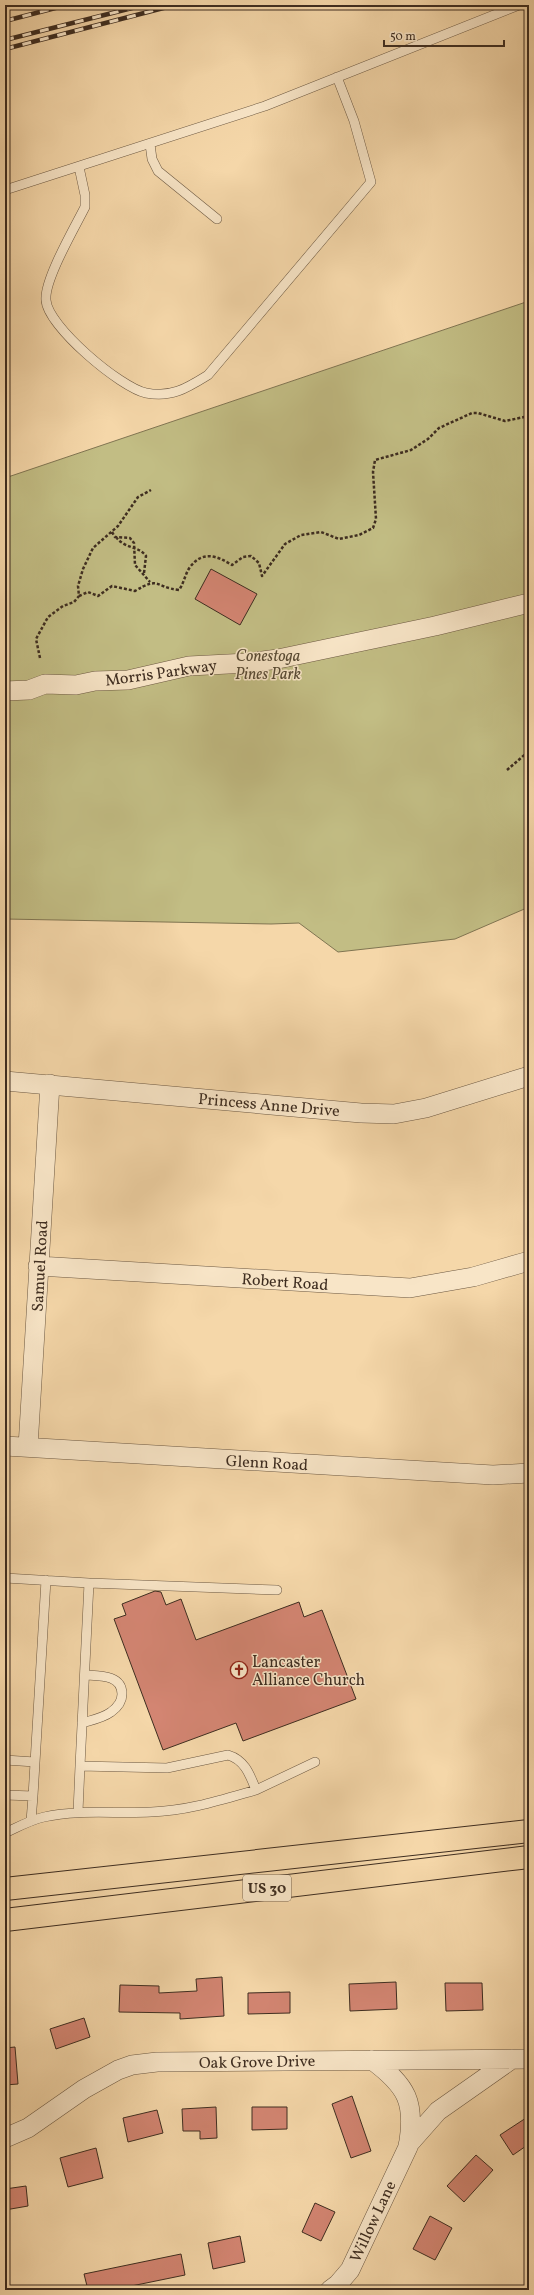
<svg xmlns="http://www.w3.org/2000/svg" width="534" height="2295" font-family="Vollkorn,serif">
	<style>
		.green { fill: #c2bd84; stroke: #807552 }
		.building { fill: #d38572; stroke: #3e2d20 }
		.lines { fill: none; stroke-linecap: round; stroke-linejoin: round }
		.service-casing { stroke: #6c5842; stroke-width: 10 }
		.minor-casing { stroke: #6c5842; stroke-width: 20 }
		.motorway-casing { stroke: #3e2d20; stroke-width: 24 }
		.path { stroke: #3e2d20; stroke-width: 2.5; stroke-dasharray: 3 2; stroke-linecap: butt }
		.service { stroke: #f8e5c7; stroke-width: 9 }
		.minor { stroke: #f8e5c7; stroke-width: 19 }
		.motorway { stroke: #f5d7a9; stroke-width: 22 }
		.rail-casing { stroke: #3e2d20; stroke-width: 4.5 }
		.rail { stroke: #f8e5c7; stroke-width: 3; stroke-dasharray: 9; stroke-linecap: butt }
		.labels { text-anchor: middle; stroke-width: 3; stroke-linejoin: round; paint-order: stroke }
		.shield { fill: #f8e5c7; stroke: #766452; stroke-width: 1 }
		.shield-label { font-size: 15px; font-weight: bold; fill: #3e2d20 }
		.park-label { font-size: 16px; font-style: italic; fill: #584a34; stroke: #f8e5c7 }
		.street-label { font-size: 16px; fill: #3e2d20; stroke: #f8e5c7 }
		.poi-label { font-size: 16px; fill: #3e2d20; stroke: #f8e5c7; text-anchor: start }
	</style>
	<rect width="100%" height="100%" fill="#f5d7a9"/>
	<filter id="stains"><feTurbulence type="fractalNoise" baseFrequency=".005" numOctaves="4"/><feColorMatrix values="0 0 0 0 .2 0 0 0 0 .09 0 0 0 0 .02 0 0 0 .5 -.17"/></filter>
	<radialGradient id="worn" r=".72"><stop offset=".6" stop-color="#630" stop-opacity="0"/><stop offset="1" stop-color="#630" stop-opacity=".3"/></radialGradient>
	<path class="green" d="M529,301v606l-74,32 -117,13 -39,-29 -28,1 -266,-5v-441z"/>
	<path class="building" d="M211,569l46,25 -17,31 -45,-26z
		M155,1591l6,1 5,13 15,-6 15,41 103,-38 5,15 18,-7 34,89 -113,42 -7,-18 -73,27 -49,-131 12,-4 -4,-11z
		M222,1977l2,39 -44,3v-6l-61,-1 1,-27 39,1v7l38,-2 -1,-12z
		M396,1982l1,27 -47,2 -1,-27z
		M445,1983h37l1,27 -37,1z
		M290,1992v21l-42,1v-21z
		M84,2018l6,19 -34,12 -6,-20z
		M15,2047l3,37 -13,1v-37z
		M352,2096l19,55 -20,7 -19,-54z
		M216,2107l1,31 -17,1v-8h-17l-1,-22z
		M252,2107h35v22l-35,1z
		M157,2110l6,23 -35,9 -5,-24z
		M529,2116v28l-16,11 -13,-20z
		M96,2148l7,30 -35,9 -8,-29z
		M476,2155l17,15 -29,32 -17,-16z
		M26,2186l2,20 -23,4v-21z
		M315,2203l20,9 -14,29 -19,-9z
		M430,2216l22,12 -17,32 -22,-11z
		M240,2236l5,26 -32,7 -5,-26z
		M181,2254l4,21 -73,15h-24l-4,-16z"/>
	<g class="lines">
		<defs>
			<path id="service" d="M150,144l2,15 6,12 59,48
				M79,167l6,28v12c-10,20 -41,73 -39,93 1,26 75,88 100,93 26,5 41,-5 62,-18l163,-193 -17,-61 -17,-44
				M5,190l260,-84 254,-101
				M5,1578l84,5 -9,183 87,2 61,-13c17,5 22,20 28,35 -35,10 -69,21 -105,22 -35,2 -72,-3 -107,5 -14,3 -26,10 -39,16
				M89,1583l188,7
				M82,1723c10,-3 21,-5 29,-11 7,-5 11,-11 11,-18 0,-20 -24,-18 -37,-19
				M5,1760l30,2
				M256,1790l59,-28
				M5,1795l28,1 13,-216
				M78,1812l2,-46
				M31,1821l2,-25"/>
			<path id="minor" d="M5,691l24,-1 16,-6 31,1 19,-4 33,-1 61,-14 59,-3 30,-4 157,-33 94,-23
				M5,1081l356,32 33,1 32,-6 103,-32
				M38,1266l372,22 63,-11 56,-16
				M5,1446l488,29 36,-2
				M28,1447l22,-363
				M5,2138l23,-10 56,-39 34,-19 14,-5 25,-3 372,-3
				M408,2145l30,-34 74,-52
				M330,2290l8,-6 12,-14 58,-123c8,-45 -1,-61 -36,-87"/>
			<path id="motorway" d="M5,1889l524,-58
				M5,1920l524,-63"/>
		</defs>
		<use href="#service" class="service-casing"/>
		<use href="#minor" class="minor-casing"/>
		<use href="#motorway" class="motorway-casing"/>
		<path class="path" d="M112,532l3,5 15,1 4,5 1,22 15,17
			M116,537c9,12 23,9 30,19l-2,17
			M79,596l9,-4 10,4 14,-10 23,5c25,-15 19,-4 44,-1 5,-7 6,-16 11,-23 13,-17 27,-11 42,-2l11,-8 8,-1 8,7 3,13 23,-32 16,-9 20,-3 18,7 20,-4 14,-7 3,-9 -3,-47 2,-12 36,-10 17,-11 11,-11 33,-15h6l27,8 24,-5
			M40,658l-4,-19 12,-22 15,-11 11,-4 5,-6 -1,-10 5,-17 10,-21 25,-22 20,-29 13,-7
			M507,770l22,-19"/>
		<use href="#service" class="service"/>
		<use href="#minor" class="minor"/>
		<use href="#motorway" class="motorway"/>
		<defs>
			<path id="rail" d="M5,21l62,-16
				M5,40l139,-35
				M5,49l170,-44"/>
		</defs>
		<use href="#rail" class="rail-casing"/>
		<use href="#rail" class="rail"/>
	</g>
	<defs>
		<symbol id="church-ring" viewBox="-11 -11 22 22"><circle r="9.5" fill="#f8e5c7" stroke="#8f2418" stroke-width="1.5"/><path d="M-1.2-6h2.4v3.5h3.3v2.4h-3.3V6h-2.4V-.1h-3.3v-2.4h3.3Z" fill="#8f2418"/></symbol>
	</defs>
	<g fill-rule="evenodd">
		<use href="#church-ring" x="229" y="1660" width="20" height="20"/>
	</g>
	<g class="labels">
		<rect class="shield" x="243" y="1875" width="48" height="26" rx="3"/>
		<g class="shield-label">
			<text x="267" y="1893">US 30</text>
		</g>
		<g class="park-label">
			<text x="268" y="661">Conestoga<tspan x="268" dy="18">Pines Park</tspan></text>
		</g>
		<g class="street-label">
			<text transform="translate(161 672) rotate(-8)" y="6">Morris Parkway</text>
			<text transform="translate(269 1104) rotate(5)" y="6">Princess Anne Drive</text>
			<text transform="translate(39 1266) rotate(-87)" y="6">Samuel Road</text>
			<text transform="translate(285 1281) rotate(4)" y="6">Robert Road</text>
			<text transform="translate(267 1462) rotate(3)" y="6">Glenn Road</text>
			<text transform="translate(257 2061) rotate(-1)" y="6">Oak Grove Drive</text>
			<text transform="translate(372 2221) rotate(-65)" y="6">Willow Lane</text>
		</g>
		<g class="poi-label">
			<text x="252" y="1667">Lancaster<tspan x="252" dy="18">Alliance Church</tspan></text>
		</g>
	</g>
	<rect width="534" height="2295" fill="none" stroke="#f5d7a9" stroke-width="20"/>
	<rect x="6" y="6" width="522" height="2283" fill="none" stroke="#3e2d20" stroke-width="2"/>
	<rect x="10" y="10" width="514" height="2275" fill="none" stroke="#3e2d20"/>
	<path d="M384 40v6h120v-6" fill="none" stroke="#3e2d20" stroke-width="2"/>
	<text x="390" y="40" font-size="12" fill="#3e2d20" stroke="#f8e5c7" stroke-width="3" paint-order="stroke">50 m</text>
	<rect width="100%" height="100%" filter="url(#stains)"/>
	<rect width="100%" height="100%" fill="url(#worn)"/>
</svg>
